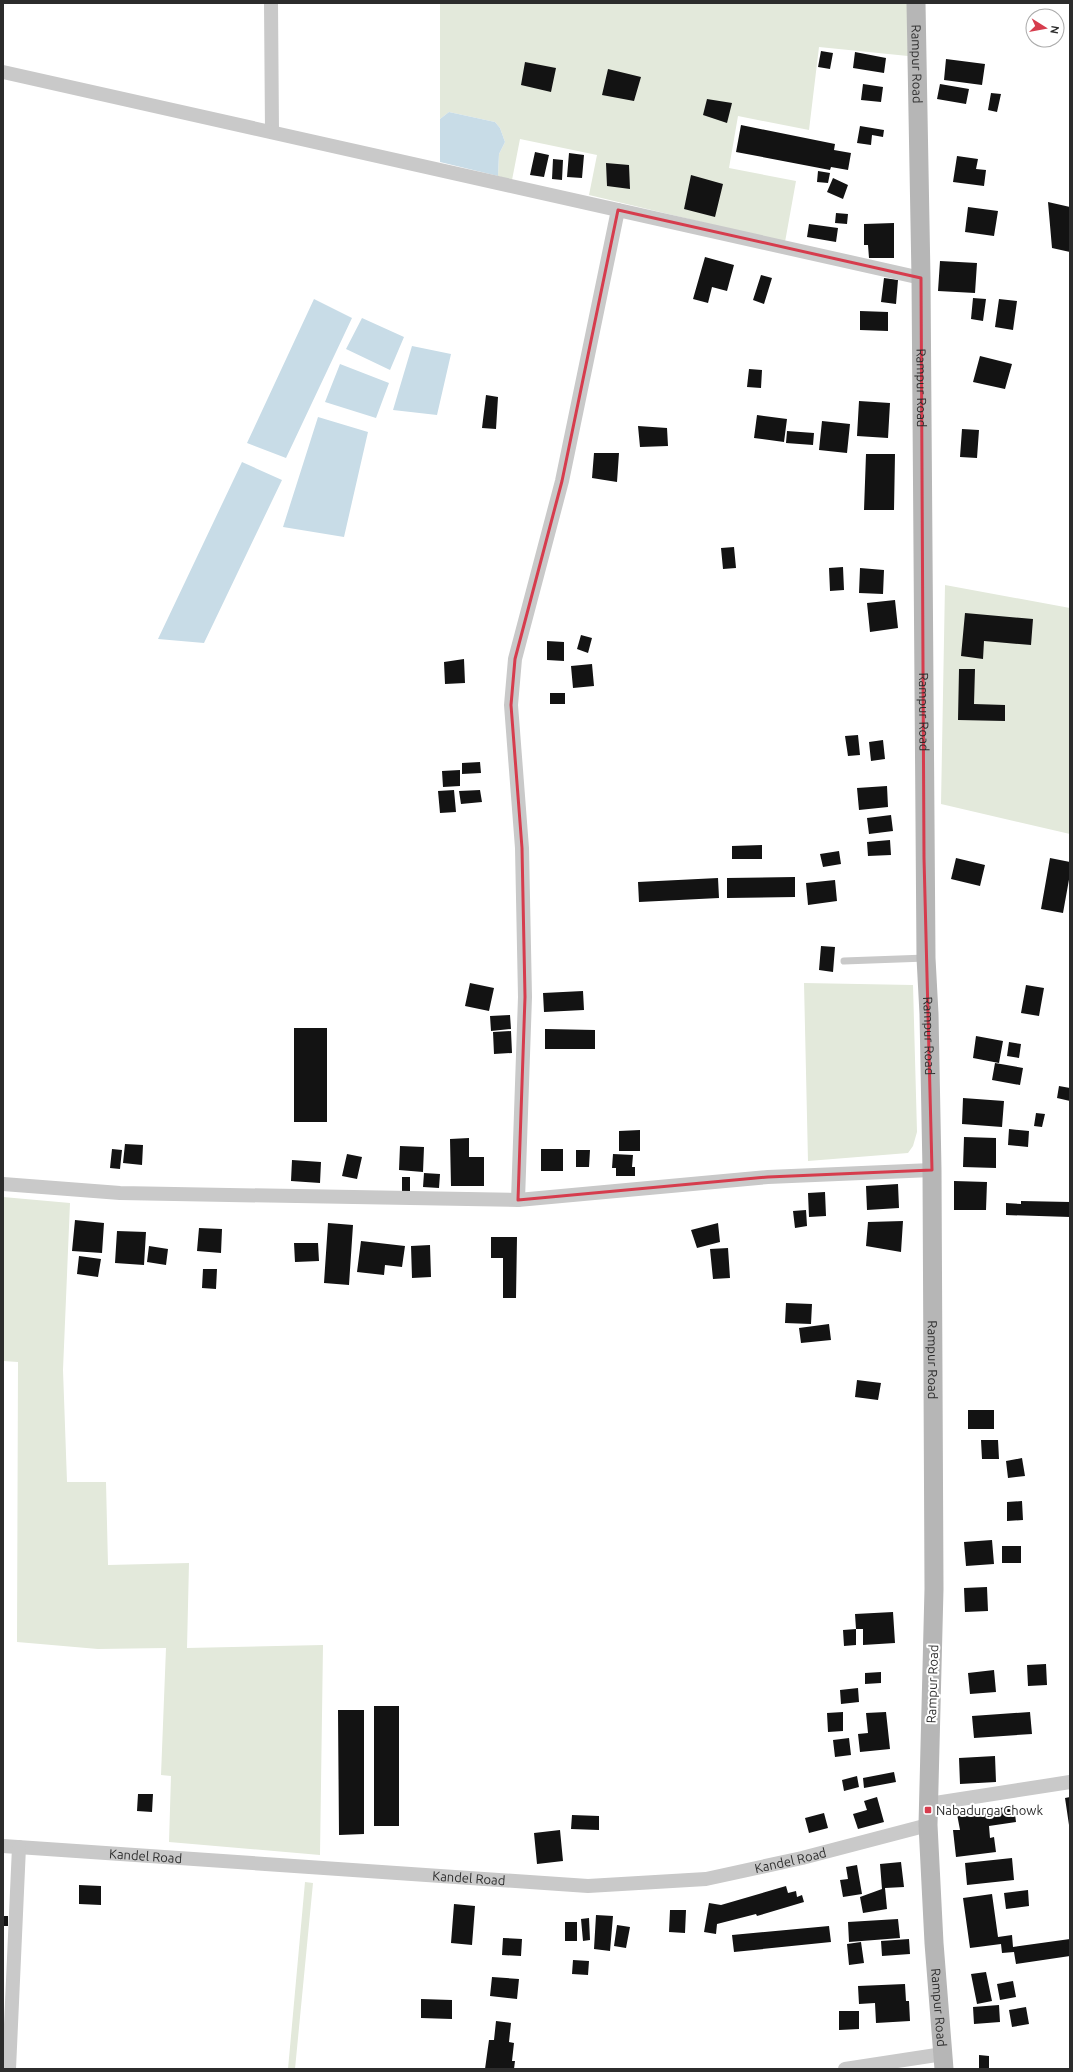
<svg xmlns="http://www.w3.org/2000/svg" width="1073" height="2072" font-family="Ubuntu,sans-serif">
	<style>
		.green { fill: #e3e9db }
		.water { fill: #c8dce7 }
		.building { fill: #131313 }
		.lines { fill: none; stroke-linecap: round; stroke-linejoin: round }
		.service { stroke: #c9c9c9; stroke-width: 7 }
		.minor { stroke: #c9c9c9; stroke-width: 14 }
		.secondary { stroke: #b6b6b6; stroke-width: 19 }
		.marked { fill: none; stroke: #d63c4d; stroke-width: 3; stroke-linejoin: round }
		.poi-dot { fill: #d63c4d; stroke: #fff; stroke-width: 1.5 }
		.labels { text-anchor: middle; stroke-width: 4; stroke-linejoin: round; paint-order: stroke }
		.street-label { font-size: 13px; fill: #2c2c2c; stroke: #fff }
		.poi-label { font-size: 13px; fill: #2c2c2c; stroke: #fff; text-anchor: start }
	</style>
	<rect width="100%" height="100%" fill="#fff"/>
	<path class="green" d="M440,3h467l1,53 -89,-9 -10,83 -71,-14 -9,52 67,13 -11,61 -196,-47 8,-40 -77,-16 -8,41 -14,-4 1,-22 6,-12 -5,-14 -5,-6 -46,-10 -9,7z
		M945,585l125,23v226l-129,-30z
		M804,983l109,2 4,147 -4,14 -5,7 -100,8z
		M3,1197l67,6 -7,167 4,112h39l2,83 81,-2 -2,85 136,-3 -3,210 -151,-13 2,-66 -10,-1 5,-127 -68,1 -81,-7 1,-280 -15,-1z
		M305,1882l8,1 -18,186h-7z"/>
	<path class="water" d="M449,112l46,10 5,6 5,14 -6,12 -1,22 -58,-14v-43z
		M314,299l38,19 -66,140 -39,-15z
		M362,318l42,19 -14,33 -44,-21z
		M412,346l39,8 -14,61 -44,-5z
		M340,364l49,19 -13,35 -51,-16z
		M318,417l50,15 -24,105 -61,-10z
		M242,462l40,18 -78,163 -46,-4z"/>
	<path class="building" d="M821,51l12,2 -3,16 -12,-2z
		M855,52l31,6 -2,15 -31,-5z
		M946,59l39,5 -3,21 -38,-5z
		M525,62l31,6 -5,24 -30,-7z
		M608,69l33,8 -7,24 -32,-6z
		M863,84l20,3 -2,15 -20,-2z
		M940,84l29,5 -3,15 -29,-5z
		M991,93l10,1 -4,18 -9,-2z
		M707,99l25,4 -5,20 -24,-8z
		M741,125l94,19 -1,6 17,3 -3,17 -17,-3 -1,3 -94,-18z
		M860,126l24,4 -1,7 -11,-2 -1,10 -14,-2z
		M535,152l14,3 -5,22 -14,-2z
		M569,153l15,2 -2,23 -15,-1z
		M957,156l21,3 -2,10 10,1 -2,16 -31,-4z
		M553,159l10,1 -1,20 -10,-1z
		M606,163l23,2 1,24 -23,-3z
		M818,171l12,2 -2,10 -11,-1z
		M691,175l32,9 -8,33 -31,-8z
		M833,178l15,7 -5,14 -16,-7z
		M1048,202l22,5v45l-18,-4z
		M968,207l30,4 -4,25 -29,-4z
		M836,213l12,1 -1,10 -12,-1z
		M894,223v35h-25l-1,-13h-4v-21z
		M809,224l29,4 -2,14 -29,-5z
		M705,257l29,8 -7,26 -15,-4 -4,16 -15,-4z
		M940,261l37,2 -2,30 -37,-2z
		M761,275l11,3 -8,26 -11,-4z
		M884,278l14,2 -2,24 -15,-2z
		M973,298l13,1 -3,22 -12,-2z
		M999,299l18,2 -4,29 -18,-3z
		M860,311l28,1v19l-28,-1z
		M980,356l32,8 -7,25 -32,-7z
		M749,369l13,1 -1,18 -14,-1z
		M486,395l12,2 -2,32 -14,-1z
		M859,401l31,2 -2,35 -31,-2z
		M757,415l30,4 -3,23 -30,-4z
		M822,421l28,3 -3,29 -28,-3z
		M638,426l29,2 1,18 -28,1z
		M962,429l17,1 -2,28 -17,-1z
		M787,431l27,2 -1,12 -27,-2z
		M594,453h25l-2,29 -25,-4z
		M866,454h29l-1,56h-30z
		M734,547l2,21 -13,1 -2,-21z
		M843,567l1,23 -14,1 -1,-23z
		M860,568l24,2 -1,24 -24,-1z
		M895,600l3,28 -28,4 -3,-29z
		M965,613l68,6 -2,26 -47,-4 -1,18 -22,-3z
		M581,635l11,3 -4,15 -11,-4z
		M547,641l17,1v19l-17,-1z
		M464,659l1,24 -20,1 -1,-22z
		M592,664l2,22 -21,2 -2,-22z
		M959,669h16l-1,35 31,1v16l-47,-1z
		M550,693h15v11h-15z
		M858,735l2,20 -12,1 -3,-20z
		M883,740l2,19 -14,2 -2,-19z
		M480,762l1,11 -19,1v-11z
		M460,770v16l-17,1 -1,-16z
		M887,786l1,21 -29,3 -2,-22z
		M454,790l2,22 -16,1 -2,-22z
		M480,790l2,12 -21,2 -2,-13z
		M891,815l2,16 -24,3 -2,-16z
		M890,840l1,15 -23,1 -1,-14z
		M762,845v14h-30v-13z
		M839,851l2,13 -18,3 -3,-13z
		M956,858l29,7 -5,21 -29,-7z
		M1050,858l20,4v12l-7,39 -22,-4z
		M795,877v20l-68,1v-20z
		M718,878l1,20 -80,4 -1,-20z
		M835,880l2,21 -29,4 -2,-22z
		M821,946l14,1 -2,25 -14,-2z
		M470,983l24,5 -5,23 -24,-5z
		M1026,985l18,3 -5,28 -18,-3z
		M583,991l1,19 -40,2 -1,-19z
		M510,1015l1,14 -20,2 -1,-15z
		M294,1028h33v94h-33z
		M545,1029l50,1v19h-50z
		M511,1031l1,22 -18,1 -1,-22z
		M976,1036l27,5 -4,22 -26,-5z
		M1009,1042l12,2 -2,14 -12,-2z
		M995,1063l28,5 -3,17 -28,-5z
		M1059,1086l11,2v13l-13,-3z
		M963,1098l41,3 -2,26 -40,-3z
		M1036,1113l9,1 -3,13 -8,-1z
		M1009,1129l20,2 -1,16 -20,-2z
		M640,1130v21h-21v-20z
		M964,1137l32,1v30l-33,-1z
		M469,1138v19h15v29h-33l-1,-47z
		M125,1144l18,1 -1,20 -19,-2z
		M400,1146l24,1 -1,25 -24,-2z
		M112,1149l10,1 -2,19 -10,-1z
		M541,1149h22v22h-22z
		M576,1150h14l-1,17h-13z
		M347,1154l15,3 -5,22 -15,-3z
		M613,1154l20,1 -1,12h3v9h-19v-8h-4z
		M292,1160l29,2 -1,21 -29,-2z
		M424,1173l16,1 -1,14 -16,-1z
		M402,1177h8v19h-8z
		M954,1181l33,1 -1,28h-32z
		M898,1184l1,24 -32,2 -1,-24z
		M825,1192l1,24 -17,1 -1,-24z
		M1021,1201l49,1v15l-64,-2v-12l15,1z
		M806,1210l1,16 -12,2 -2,-17z
		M75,1220l29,3 -2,30 -30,-2z
		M903,1221l-2,31 -35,-6 2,-24z
		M328,1223l25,2 -4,60 -25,-2z
		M718,1223l2,19 -23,6 -6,-18z
		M199,1228l23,1 -1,24 -24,-2z
		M117,1231l29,1 -2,33 -29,-2z
		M491,1237h26l-1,61h-13v-40h-12z
		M361,1241l44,5 -3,21 -17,-2 -1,10 -27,-3z
		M294,1243h24l1,18 -24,1z
		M430,1245l1,32 -19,1 -1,-32z
		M149,1246l19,3 -2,16 -19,-3z
		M728,1248l2,30 -17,1 -3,-30z
		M79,1256l22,3 -3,18 -21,-3z
		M203,1269h14l-1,20 -14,-1z
		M786,1303l26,1 -1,20 -26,-1z
		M829,1324l2,16 -30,3 -2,-15z
		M857,1380l24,3 -3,17 -23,-3z
		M968,1410h26v19h-26z
		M981,1440h17l1,19h-17z
		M1022,1458l3,18 -17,2 -2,-17z
		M1022,1501l1,19 -16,1v-19z
		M992,1540l2,24 -28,2 -2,-24z
		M1002,1546h19v17h-19z
		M987,1587l1,24 -23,1 -1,-24z
		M893,1612l2,31 -32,2v-16h-7l-1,-15z
		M856,1629v16l-12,1 -1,-16z
		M1046,1664l1,21 -19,1 -1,-21z
		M994,1670l2,22 -26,2 -2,-21z
		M881,1672v11l-16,1v-11z
		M858,1688l1,14 -18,2 -1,-14z
		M374,1706h25v120h-25z
		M338,1710h26v124l-25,1z
		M843,1712v19l-15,1 -1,-19z
		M886,1712l4,37 -30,3 -2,-18 10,-1 -2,-20z
		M1030,1712l2,22 -58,4 -2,-22z
		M849,1738l2,17 -16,2 -2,-17z
		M995,1756l1,26 -36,2 -1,-26z
		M894,1772l2,10 -32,6 -1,-10z
		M857,1776l2,11 -15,4 -2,-11z
		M138,1794h15l-1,18 -15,-1z
		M877,1797l7,25 -26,7 -5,-15 14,-4 -3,-9z
		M1070,1797v28h-1l-4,-27z
		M1014,1806l2,16 -27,4 1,12 4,-1 2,15 -40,5 -3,-27h7l-3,-16z
		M824,1813l4,15 -19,5 -4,-15z
		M572,1815l27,1v14l-28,-1z
		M560,1830l3,31 -26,3 -3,-31z
		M1012,1858l2,22 -47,5 -2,-22z
		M901,1862l3,25 -19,1 2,21 -24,4 -3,-16 22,-8 -2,-25z
		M857,1865l5,29 -19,3 -3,-17 8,-1 -2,-12z
		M79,1885l22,1v19l-22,-1z
		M786,1886l2,7 8,-2 1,6 5,-2 2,7 -47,14 -1,-2 -39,10 -1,10 -12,-2 5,-29 12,2z
		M1028,1890l1,16 -23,3 -2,-16z
		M992,1894l6,43 14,-2 1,12 57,-8v17l-54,8 -2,-12 -12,1 -1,-9 -31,4 -7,-50z
		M454,1904l21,2 -3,39 -21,-2z
		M670,1910h16l-1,23 -16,-1z
		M596,1915l17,1 -3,35 -16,-2z
		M3,1916h5v10h-5z
		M589,1918l1,22 -7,1 -2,-22z
		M898,1919l2,19 -51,4 -1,-20z
		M565,1922h12v19h-12z
		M617,1925l13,2 -4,21 -12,-2z
		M829,1926l2,16 -97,10 -2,-17z
		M503,1938l19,1 -1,17 -19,-1z
		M909,1939l1,15 -28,2 -1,-15z
		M861,1942l3,21 -15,2 -2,-21z
		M573,1960l16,1 -1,14 -16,-1z
		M986,1972l6,29 -15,3 -6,-30z
		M492,1977l27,2 -2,20 -27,-3z
		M1013,1981l3,16 -16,3 -3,-16z
		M905,1984l1,17h3l1,20 -34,2 -1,-20 -16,1 -1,-18z
		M421,1999l31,1v19l-31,-1z
		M999,2005l1,17 -26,2 -1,-17z
		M1026,2007l3,17 -17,3 -3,-17z
		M839,2011h20v18l-20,1z
		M496,2021l15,2 -2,19 5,1 -2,18h3l-1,8h-29l4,-29h5z
		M979,2055l10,1v12h-10z"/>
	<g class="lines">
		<path class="service" d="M844,961l82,-3"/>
		<g class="minor">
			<path d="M271,3l1,129"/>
			<path d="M3,72l918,206"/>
			<path d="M3,1184l117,9 398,7 250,-23 164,-7"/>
			<path d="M518,1200l7,-203 -3,-149 -11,-143 4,-46 47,-178 56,-271"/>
			<path d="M929,1804l141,-22"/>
			<path id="s1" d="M3,1846l585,40 118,-7 96,-21 126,-33"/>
			<path d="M9,2069l10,-222"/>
			<path d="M845,2069l98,-15"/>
		</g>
		<path class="secondary" id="s2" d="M916,3l5,275 5,680 3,56 3,156 2,419 -6,236 6,118 10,126"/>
	</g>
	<path class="marked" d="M618,210l303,68 3,580 8,312 -164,7 -250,23 7,-203 -3,-149 -11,-143 4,-46 47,-178z"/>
	<rect class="poi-dot" x="924" y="1806" width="8" height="8" rx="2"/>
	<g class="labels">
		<g class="street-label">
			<text dy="5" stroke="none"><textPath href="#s2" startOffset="61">Rampur Road</textPath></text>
			<text dy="5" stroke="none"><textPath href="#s2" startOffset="385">Rampur Road</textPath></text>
			<text dy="5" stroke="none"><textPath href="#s2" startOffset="709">Rampur Road</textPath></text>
			<text dy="5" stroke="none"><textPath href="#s2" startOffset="1033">Rampur Road</textPath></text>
			<text dy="5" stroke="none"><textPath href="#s2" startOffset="1357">Rampur Road</textPath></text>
			<text transform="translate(932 1684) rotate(-88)" y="5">Rampur Road</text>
			<text dy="5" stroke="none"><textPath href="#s1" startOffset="143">Kandel Road</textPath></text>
			<text dy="5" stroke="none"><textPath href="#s1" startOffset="791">Kandel Road</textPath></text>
			<text dy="5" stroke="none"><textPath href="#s1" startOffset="467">Kandel Road</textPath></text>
			<text dy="5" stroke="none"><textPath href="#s2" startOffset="2005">Rampur Road</textPath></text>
		</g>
		<g class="poi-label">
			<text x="936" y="1815">Nabadurga Chowk</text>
		</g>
	</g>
	<rect width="1073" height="2072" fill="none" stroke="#2c2c2c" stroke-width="8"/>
	<g transform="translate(1045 28) rotate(101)"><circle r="19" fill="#ffffff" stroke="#ababab"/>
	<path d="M0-3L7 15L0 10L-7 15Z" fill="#d63c4d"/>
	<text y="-6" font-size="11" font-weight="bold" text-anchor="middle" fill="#2c2c2c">N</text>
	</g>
</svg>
